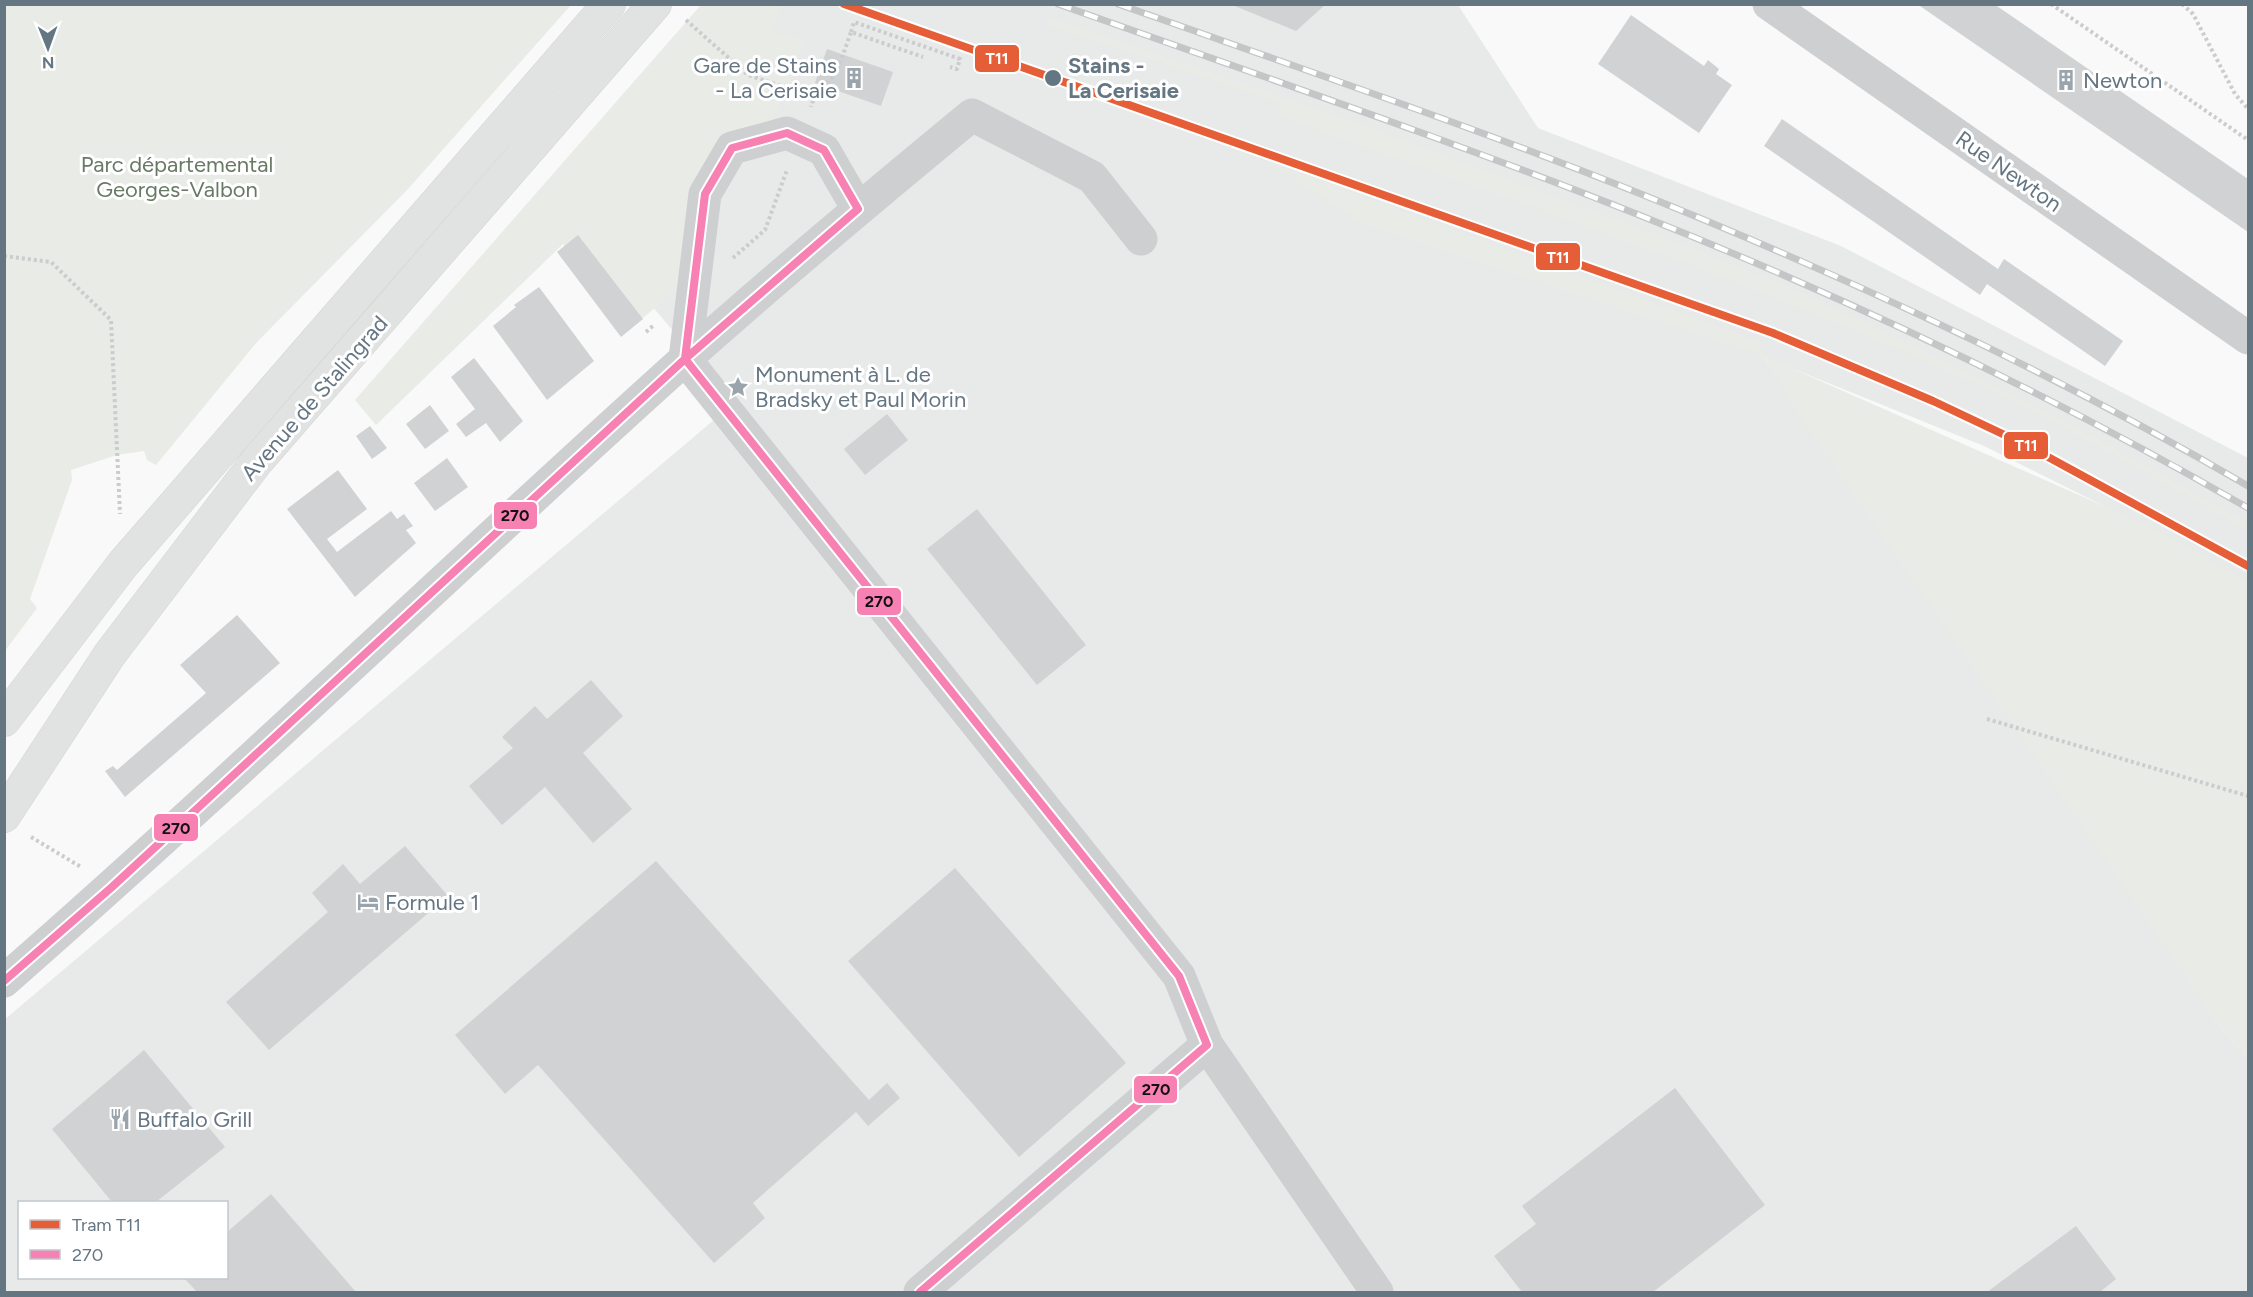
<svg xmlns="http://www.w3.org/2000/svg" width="2253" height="1297" font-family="Figtree,sans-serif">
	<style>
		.built { fill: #e8e9e9; fill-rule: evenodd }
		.green { fill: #e8ebe6 }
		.building { fill: #d0d2d3 }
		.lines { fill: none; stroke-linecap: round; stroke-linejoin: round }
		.major-casing { stroke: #d5d6d7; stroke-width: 34 }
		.path { stroke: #cbcccd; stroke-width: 4; stroke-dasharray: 3 3; stroke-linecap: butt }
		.minor { stroke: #cecfd0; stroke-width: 33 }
		.major { stroke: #e1e2e2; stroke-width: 33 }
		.rail-casing { stroke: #c3c5c6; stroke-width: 7 }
		.rail { stroke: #fff; stroke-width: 4.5; stroke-dasharray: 14; stroke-linecap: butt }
		.bus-1-casing { stroke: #fff; stroke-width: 12 }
		.bus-1 { stroke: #f781b2; stroke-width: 8 }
		.tram-1-casing { stroke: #fff; stroke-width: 12 }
		.tram-1 { stroke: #e65e37; stroke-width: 8 }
		.stop-dot { fill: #657683; stroke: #fff; stroke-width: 2 }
		.labels { text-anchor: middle; stroke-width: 6; stroke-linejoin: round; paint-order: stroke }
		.poi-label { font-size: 22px; fill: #657683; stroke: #fff; text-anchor: start }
		.stop-label { font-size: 22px; font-weight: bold; fill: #657683; stroke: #fff; text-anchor: start }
		.park-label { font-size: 22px; fill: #687a64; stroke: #fff }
		.street-label { font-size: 22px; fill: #657683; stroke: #fff }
		.line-badge { stroke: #fff; stroke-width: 2 }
		.badge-label { font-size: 16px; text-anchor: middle; font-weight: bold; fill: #fff }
		.pale-badge-label { font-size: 16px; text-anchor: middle; font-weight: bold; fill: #111 }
	</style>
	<rect width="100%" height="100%" fill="#f9f9f9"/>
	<path class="built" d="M780,5h678l80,123 303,118 407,212v129l-68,-43 -196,-98 -220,-89 458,672 26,31v232h-2243l-1,-272 730,-617 -148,-175 174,-170zM20,1202h206v76h-206z"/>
	<path class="green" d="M5,4l566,1 -163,184 -151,153 -101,123 -9,-5 -3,-9 -27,4 -46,15 1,10 -42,119 7,9 -32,43z
		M701,5h79l-9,26 34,9 -18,52 -16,29 -43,14 -25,29 -27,126 -39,33 -74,-79 -187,181 -21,-25z
		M1051,18l302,104 278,103 161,63 267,130 189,105v8c-91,-53 -184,-107 -280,-151 -225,-103 -460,-180 -691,-265l4,-12 -233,-78z
		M1268,162l492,180 4,14 385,170 99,56v478l-26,-31 -425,-617 -33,-56 -403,-133z"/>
	<path class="building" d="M1230,4h96l-30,27z
		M1917,4h77l254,175v53z
		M1631,15l73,51 4,-6 11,9 -3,5 16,11 -33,48 -101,-69z
		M827,49l66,23 -12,34 -66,-23z
		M1782,119l216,150 6,-10 119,82 -18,25 -118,-82 -7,11 -216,-149z
		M578,235l65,84 -22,18 -64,-85z
		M539,287l55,74 -47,39 -54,-74 23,-19 -2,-2z
		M474,358l49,63 -23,21 -14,-19 -20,14 -10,-13 19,-15 -24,-32z
		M430,405l19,26 -24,18 -19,-25z
		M887,414l21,26 -43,35 -21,-26z
		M370,426l17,22 -15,11 -16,-23z
		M447,458l21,29 -33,24 -21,-28z
		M338,470l29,39 -40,30 10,13 54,-41 6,8 7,-5 9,12 -7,4 10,13 -61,54 -68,-88z
		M977,509l109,136 -49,40 -110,-136z
		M237,615l43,48 -155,134 -20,-26 8,-5 4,4 89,-77 -26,-28z
		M591,680l32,36 -40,37 49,56 -39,34 -48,-56 -43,38 -33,-39 44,-38 -11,-11 33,-31 12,13z
		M405,846l43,50 -179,154 -43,-48 102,-90 -16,-19 31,-29 17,20z
		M656,861l213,239 18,-17 13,15 -32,28 -12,-14 -103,91 12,15 -51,45 -176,-198 -33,29 -50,-59z
		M955,868l171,195 -107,94 -171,-196z
		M144,1050l81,97 -69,55h-44l-60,-73z
		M1675,1088l90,117 -112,87h-131l-28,-36 42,-32 -14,-18z
		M271,1194l85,98h-159l-13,-14h42v-45z
		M2076,1226l40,53 -16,13h-113z"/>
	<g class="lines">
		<defs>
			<path id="major" d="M4,720l119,-156 486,-560
				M4,816l106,-162 147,-193 398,-457"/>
		</defs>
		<use href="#major" class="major-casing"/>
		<path class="path" d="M2051,4l197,136
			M2182,4l11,10 42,80 13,15
			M686,20l62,55 66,22 -3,10
			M851,32l3,-10 106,37 -3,10 -7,-2
			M815,97l22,-25 14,-40 72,25
			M4,256l47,6 60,58 9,194
			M733,258l32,-28 22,-60
			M646,332l8,-7
			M1987,719l261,77
			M31,837l50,30"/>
		<path class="minor" d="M1769,4l479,334
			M685,359l494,617 28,69 170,247
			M685,359l20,-165 27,-46 55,-15 37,17 34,59
			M4,981c231,-202 452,-416 680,-621 94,-84 191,-165 288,-245l120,62 49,62
			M920,1292l287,-247"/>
		<use href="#major" class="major"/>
		<defs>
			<path id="rail" d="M1058,4c194,69 390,135 581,211 209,83 415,181 609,293
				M1118,4c175,62 351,121 523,190 208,84 414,179 607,292"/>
		</defs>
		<use href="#rail" class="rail-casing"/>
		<use href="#rail" class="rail"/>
		<defs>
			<path id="bus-1" d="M787,133l37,17 34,59 -173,150 20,-165 27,-46z
				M685,359l494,617 28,69 -287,247
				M4,981l108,-94 573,-528"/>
		</defs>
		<use href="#bus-1" class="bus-1-casing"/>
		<use href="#bus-1" class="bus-1"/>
		<defs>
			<path id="tram-1" d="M844,4l929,329 160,68 95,45 220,120"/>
		</defs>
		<use href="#tram-1" class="tram-1-casing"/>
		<use href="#tram-1" class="tram-1"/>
	</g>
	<defs>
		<symbol id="building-bare" viewBox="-9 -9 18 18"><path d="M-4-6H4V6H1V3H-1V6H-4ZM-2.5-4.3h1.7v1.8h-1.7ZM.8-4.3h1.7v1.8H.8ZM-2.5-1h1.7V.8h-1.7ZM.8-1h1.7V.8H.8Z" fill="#99a4ac" stroke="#fff" stroke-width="2.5" paint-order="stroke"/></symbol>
		<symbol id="sight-bare" viewBox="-9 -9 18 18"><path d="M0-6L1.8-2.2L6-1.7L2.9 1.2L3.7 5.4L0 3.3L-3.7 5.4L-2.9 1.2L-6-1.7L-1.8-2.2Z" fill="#99a4ac" stroke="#fff" stroke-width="2.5" paint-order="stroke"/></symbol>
		<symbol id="hotel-bare" viewBox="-9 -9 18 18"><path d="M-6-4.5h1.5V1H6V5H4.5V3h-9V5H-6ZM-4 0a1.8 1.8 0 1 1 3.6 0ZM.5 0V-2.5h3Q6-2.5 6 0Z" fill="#99a4ac" stroke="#fff" stroke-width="2.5" paint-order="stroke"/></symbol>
		<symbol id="restaurant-bare" viewBox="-9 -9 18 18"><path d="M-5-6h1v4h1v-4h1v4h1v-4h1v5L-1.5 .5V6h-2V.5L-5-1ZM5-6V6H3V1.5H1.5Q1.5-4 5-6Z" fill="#99a4ac" stroke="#fff" stroke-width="2.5" paint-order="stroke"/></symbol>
	</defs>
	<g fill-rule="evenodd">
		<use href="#building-bare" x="839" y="63" width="30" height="30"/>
		<use href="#building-bare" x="2051" y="65" width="30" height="30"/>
		<use href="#sight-bare" x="723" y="372" width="30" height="30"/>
		<use href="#hotel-bare" x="353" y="887" width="30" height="30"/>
		<use href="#restaurant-bare" x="105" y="1104" width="30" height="30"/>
	</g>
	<circle class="stop-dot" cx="1053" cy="78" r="9"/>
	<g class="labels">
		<g class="poi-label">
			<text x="837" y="73" text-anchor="end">Gare de Stains<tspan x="837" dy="25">- La Cerisaie</tspan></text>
			<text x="2083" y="88">Newton</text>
			<text x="755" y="382">Monument à L. de<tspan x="755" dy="25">Bradsky et Paul Morin</tspan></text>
			<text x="385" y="910">Formule 1</text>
			<text x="137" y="1127">Buffalo Grill</text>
		</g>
		<g class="stop-label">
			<text x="1068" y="73">Stains -<tspan x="1068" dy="25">La Cerisaie</tspan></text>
		</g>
		<g class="park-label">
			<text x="177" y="172">Parc départemental<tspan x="177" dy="25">Georges-Valbon</tspan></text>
		</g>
		<g class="street-label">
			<text transform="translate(2009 171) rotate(35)" y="8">Rue Newton</text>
			<text transform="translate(314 398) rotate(-49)" y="8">Avenue de Stalingrad</text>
		</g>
	</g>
	<g class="line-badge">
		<rect x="974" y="44" width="46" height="29" rx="6" fill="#e65e37"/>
		<rect x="1535" y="242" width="46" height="29" rx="6" fill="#e65e37"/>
		<rect x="2003" y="431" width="46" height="29" rx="6" fill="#e65e37"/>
		<rect x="493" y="501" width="45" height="29" rx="6" fill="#f781b2"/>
		<rect x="856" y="587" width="46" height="29" rx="6" fill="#f781b2"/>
		<rect x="153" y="813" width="46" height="29" rx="6" fill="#f781b2"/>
		<rect x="1133" y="1075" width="45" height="29" rx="6" fill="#f781b2"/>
	</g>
	<g class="badge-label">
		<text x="997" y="64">T11</text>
		<text x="1558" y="263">T11</text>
		<text x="2026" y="451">T11</text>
	</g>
	<g class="pale-badge-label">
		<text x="515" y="521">270</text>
		<text x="879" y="607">270</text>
		<text x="176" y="834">270</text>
		<text x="1156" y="1095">270</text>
	</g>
	<rect width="2253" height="1297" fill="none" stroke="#657683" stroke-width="12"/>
	<rect x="18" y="1201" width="210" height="78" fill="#ffffff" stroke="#c1c8cd" stroke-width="1.5"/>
	<rect x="30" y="1220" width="30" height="9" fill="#e65e37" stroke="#c1c8cd" stroke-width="1.5"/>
	<text x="72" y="1231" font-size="18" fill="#657683">Tram T11</text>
	<rect x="30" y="1250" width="30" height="9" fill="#f781b2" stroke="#c1c8cd" stroke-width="1.5"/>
	<text x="72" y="1261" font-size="18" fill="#657683">270</text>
	<g transform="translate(48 48) rotate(179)" stroke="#ffffff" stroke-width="4.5" paint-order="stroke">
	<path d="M0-4.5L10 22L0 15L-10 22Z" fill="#657683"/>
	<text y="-9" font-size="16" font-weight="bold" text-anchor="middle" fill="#657683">N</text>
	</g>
</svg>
